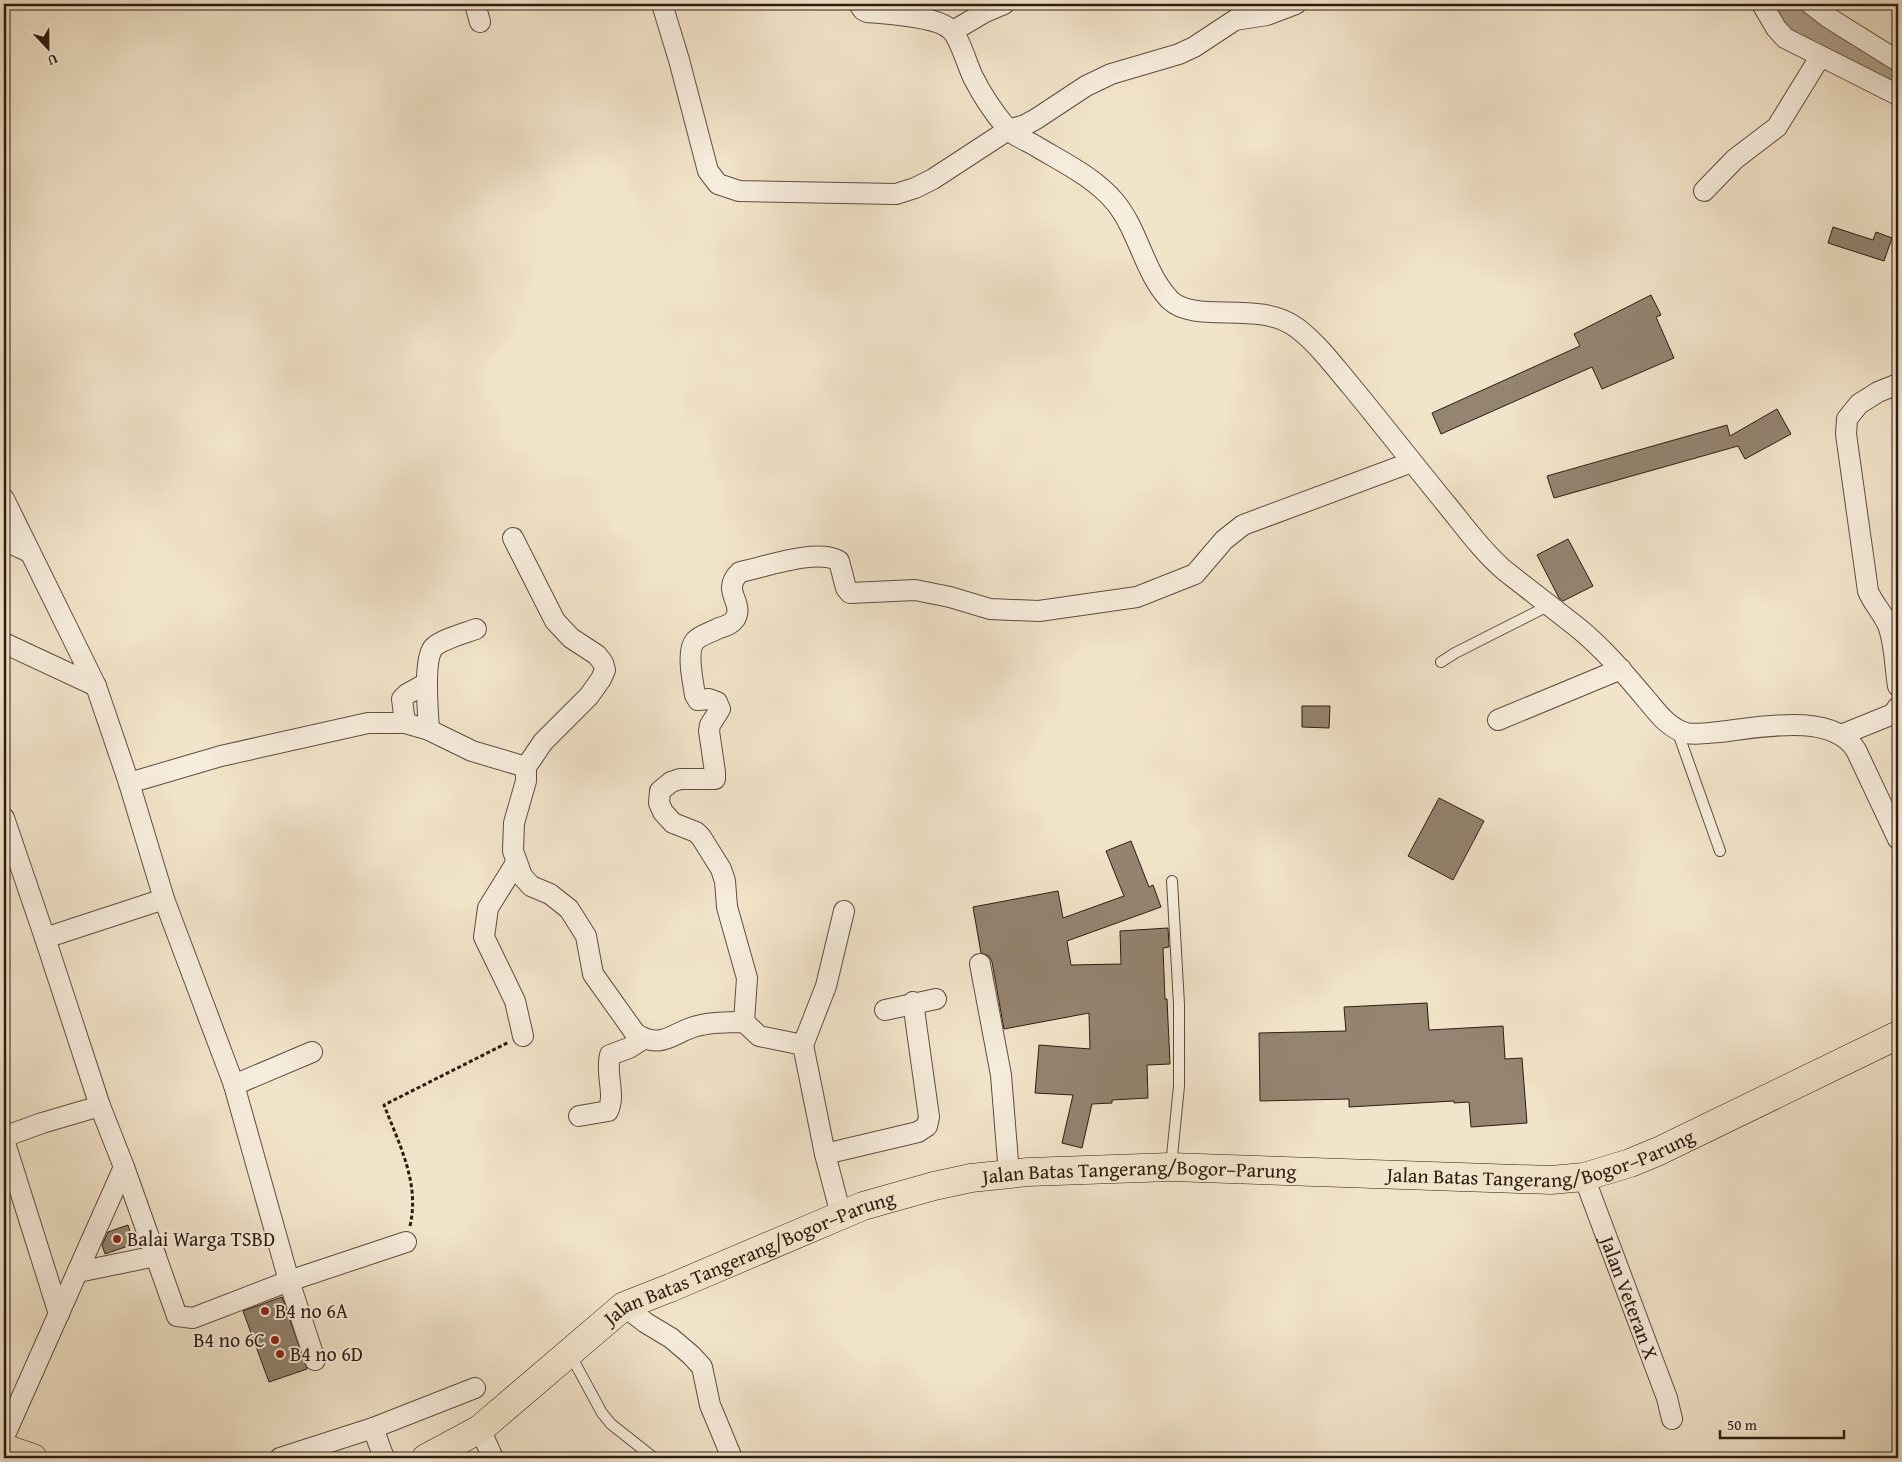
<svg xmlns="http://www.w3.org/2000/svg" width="1902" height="1462" font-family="'Gentium Book Plus',serif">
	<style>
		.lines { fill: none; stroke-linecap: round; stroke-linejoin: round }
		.river { stroke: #afa08b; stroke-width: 30 }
		.building { fill: #948471; stroke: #2e1b11 }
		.service-casing { stroke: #5f4d3f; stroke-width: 12 }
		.minor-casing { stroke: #5f4d3f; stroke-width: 22 }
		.primary-casing { stroke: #2e1b11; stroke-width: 29 }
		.path { stroke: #2e1b11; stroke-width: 3; stroke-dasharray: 4 2.5; stroke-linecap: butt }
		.service { stroke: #f7eddd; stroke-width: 10 }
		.minor { stroke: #f7eddd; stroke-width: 20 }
		.primary { stroke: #f2e4ca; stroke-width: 28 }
		.poi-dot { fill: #8f2418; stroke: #f7eddd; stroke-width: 2 }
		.labels { text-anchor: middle; stroke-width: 4; stroke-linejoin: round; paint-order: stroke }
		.street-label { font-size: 20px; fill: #2e1b11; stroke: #f7eddd }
		.poi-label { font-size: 20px; fill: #2e1b11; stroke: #f7eddd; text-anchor: start }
	</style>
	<rect width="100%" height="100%" fill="#f2e4ca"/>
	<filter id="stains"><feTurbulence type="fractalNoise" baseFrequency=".004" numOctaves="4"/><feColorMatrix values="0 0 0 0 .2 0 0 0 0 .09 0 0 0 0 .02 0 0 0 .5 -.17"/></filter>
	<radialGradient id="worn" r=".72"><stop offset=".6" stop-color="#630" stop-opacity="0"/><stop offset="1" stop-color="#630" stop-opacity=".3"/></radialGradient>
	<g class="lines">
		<path class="river" d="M1782,4l8,14 108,53"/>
	</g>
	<path class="building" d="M1833,227l40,13 3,-8 16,6 -8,23 -56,-18z
		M1651,295l10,20 -5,2 18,41 -72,31 -10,-22 -151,67 -9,-21 148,-67 -6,-12z
		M1777,409l14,25 -46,25 -7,-13 -184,52 -7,-22 180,-51 3,11z
		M1568,539l25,47 -30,15 -4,-3 -22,-43z
		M1302,706h28l-1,22 -27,-1z
		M1439,798l45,23 -31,59 -45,-24z
		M1131,841l18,46 4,-2 8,22 -94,34 4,24 50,-1 -1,-33 48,-3 1,19 -6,1 2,51h2l3,65 -23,1 1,33 -36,2v3l-20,1 -10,44 -20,-5 11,-48 -38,-2 4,-48 51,4 -1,-36 -85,16 -12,-67 -3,-6 -8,-3 -8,-46 85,-16 5,27 61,-22 -18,-45z
		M1427,1003l2,27 74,-4 2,33 17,-1 5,65 -56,4 -2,-25 -15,1v-2l-105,6v-8l-89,2 -1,-68 87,-2 -2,-24z
		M128,1225l6,19 -29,10 -3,-9 6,-13z
		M282,1297l25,72 -38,13 -26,-71z"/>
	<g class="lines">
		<defs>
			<path id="service" d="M1441,662l14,-9 95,-48
				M1677,730l43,121
				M1171,1166l8,-80v-82l-7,-123
				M570,1354l32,59 9,11 43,34"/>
			<g id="minor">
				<path d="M475,4l5,18"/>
				<path d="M662,4l17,56 29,111 10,13 21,7 157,3 19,-6 18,-9 75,-49 17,-5 11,-6 50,-33 25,-12 68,-20 15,-7 41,-27 32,-5 29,-11"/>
				<path d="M859,4l4,6 4,2c20,2 70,4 84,18 9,8 16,35 22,47 8,16 22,37 33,50 6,8 19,13 28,18 28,17 59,31 81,57 24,29 29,71 55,98 27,25 88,-1 127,28 21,16 37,38 54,58 32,39 64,80 96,119 18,22 35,46 57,65 24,19 49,38 73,57 26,21 48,47 69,72 11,13 22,29 40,34 10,2 22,0 33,-1 38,-4 113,-21 137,18l42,89"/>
				<path d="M1762,4l14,24 9,10 113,57"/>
				<path d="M1811,4l18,14 69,43"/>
				<path d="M953,31l32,-19 19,-8"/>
				<path d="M1704,191l31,-32 42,-32 43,-70"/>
				<path d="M1898,384l-20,8 -19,12 -12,15 -1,15 22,157c5,13 17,24 21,37 6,18 6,40 9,58"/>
				<path d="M4,499l92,187 33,97 35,116 70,186 55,196 26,79"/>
				<path d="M513,538l42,83 16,17 26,17 6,8 2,7 -4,9 -12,17 -46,46 -17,25v14l-12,42 -1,28 9,25 9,10 19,8 19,15 17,27 7,38 42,59c28,19 39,-3 66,-8 14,-3 29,-3 43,-3l15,14 44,9 22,109 16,61"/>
				<path d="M4,540l25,12"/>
				<path d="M4,643l92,43"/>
				<path d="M1498,720l123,-51"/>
				<path d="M405,723l-3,-24 5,-5 20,-11"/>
				<path d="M429,730c-1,-18 -6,-68 4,-82 7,-8 32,-15 43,-19"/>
				<path d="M1841,735l52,-21 5,-7"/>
				<path d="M129,783l92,-27 147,-33h37l24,7 43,21 54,16"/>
				<path d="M4,818l41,120 55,168 24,61 53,149 16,2 96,-37 117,-39"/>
				<path d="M516,863l-28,45 -4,29 31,64 8,35"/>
				<path d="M45,938l119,-39"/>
				<path d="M980,964l21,111 8,99"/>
				<path d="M885,1010l51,-11"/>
				<path d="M744,1022l3,-44 -20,-71 -2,-26 -4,-12 -20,-32 -5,-5 -23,-9 -10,-11 -4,-9 1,-12 11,-9 9,-3h35v-7l-6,-41 1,-6 10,-16 -3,-7 -8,-3 -11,1 -3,-5c-2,-13 -9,-44 0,-54 5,-6 17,-9 24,-13 6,-2 12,-3 16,-9 10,-17 -15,-28 5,-47 25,-5 77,-24 99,-11l7,27 4,5 65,-3 35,7 40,12 49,2 98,-14 58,-23 29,-34 19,-15 169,-63"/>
				<path d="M803,1045l23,-59 18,-75"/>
				<path d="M234,1085l78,-33"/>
				<path d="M579,1116l29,-5c8,-17 -3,-37 2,-56l19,-7 14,-9"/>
				<path d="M825,1154l93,-22 9,-6 2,-9 -16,-115"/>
				<path id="s1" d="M1584,1177l83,221 5,21"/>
				<path d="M78,1272l78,-16"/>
				<path d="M624,1306l22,17 25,15 20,17 11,12 8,38 22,53"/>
				<path d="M59,1314l-54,-171v-4l4,-4 33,-12 58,-17"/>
				<path d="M373,1428l11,30"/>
				<path d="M480,1429l13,29"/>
				<path d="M4,1437l120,-270"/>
				<path d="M280,1458l93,-30 102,-40"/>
			</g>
			<g id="primary">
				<path d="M4,1448l29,10"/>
				<path id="s2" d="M426,1458l54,-29 144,-123 46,-18 193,-82 71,-20 37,-8 57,-6 143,-5 380,13 33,-3 46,-14 29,-12 239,-116"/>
			</g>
		</defs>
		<use href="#service" class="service-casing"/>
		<use href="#minor" class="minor-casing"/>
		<use href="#primary" class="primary-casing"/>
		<path class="path" d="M410,1226c10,-43 -11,-82 -26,-121l125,-63"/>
		<use href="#service" class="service"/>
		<use href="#minor" class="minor"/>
		<use href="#primary" class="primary"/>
	</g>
	<g class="poi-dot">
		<circle cx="117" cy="1239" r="5"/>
		<circle cx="265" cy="1311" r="5"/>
		<circle cx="275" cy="1340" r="5"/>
		<circle cx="280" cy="1354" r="5"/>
	</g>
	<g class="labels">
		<g class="street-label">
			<text dy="7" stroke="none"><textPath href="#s2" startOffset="1195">Jalan Batas Tangerang/Bogor–Parung</textPath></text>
			<text dy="7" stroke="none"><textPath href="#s2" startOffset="790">Jalan Batas Tangerang/Bogor–Parung</textPath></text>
			<text dy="7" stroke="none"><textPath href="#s2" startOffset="385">Jalan Batas Tangerang/Bogor–Parung</textPath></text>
			<text dy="7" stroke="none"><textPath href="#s1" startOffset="129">Jalan Veteran X</textPath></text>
		</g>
		<g class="poi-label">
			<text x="127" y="1246">Balai Warga TSBD</text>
			<text x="275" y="1318">B4 no 6A</text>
			<text x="265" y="1347" text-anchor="end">B4 no 6C</text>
			<text x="290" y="1361">B4 no 6D</text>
		</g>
	</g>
	<rect width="1902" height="1462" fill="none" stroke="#f2e4ca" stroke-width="20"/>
	<rect x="5" y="5" width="1892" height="1452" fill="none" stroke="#2e1b11" stroke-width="2.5"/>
	<rect x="10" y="10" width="1882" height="1442" fill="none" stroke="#2e1b11"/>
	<g transform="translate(48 48) rotate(158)" stroke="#f7eddd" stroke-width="4" paint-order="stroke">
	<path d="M0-4L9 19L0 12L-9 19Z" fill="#2e1b11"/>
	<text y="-8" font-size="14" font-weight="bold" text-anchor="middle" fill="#2e1b11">U</text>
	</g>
	<path d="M1720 1430v8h124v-8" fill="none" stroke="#2e1b11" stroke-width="2.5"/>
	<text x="1727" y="1430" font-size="15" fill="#2e1b11" stroke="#f7eddd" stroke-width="4" paint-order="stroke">50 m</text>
	<rect width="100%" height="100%" filter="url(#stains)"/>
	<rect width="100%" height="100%" fill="url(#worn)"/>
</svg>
